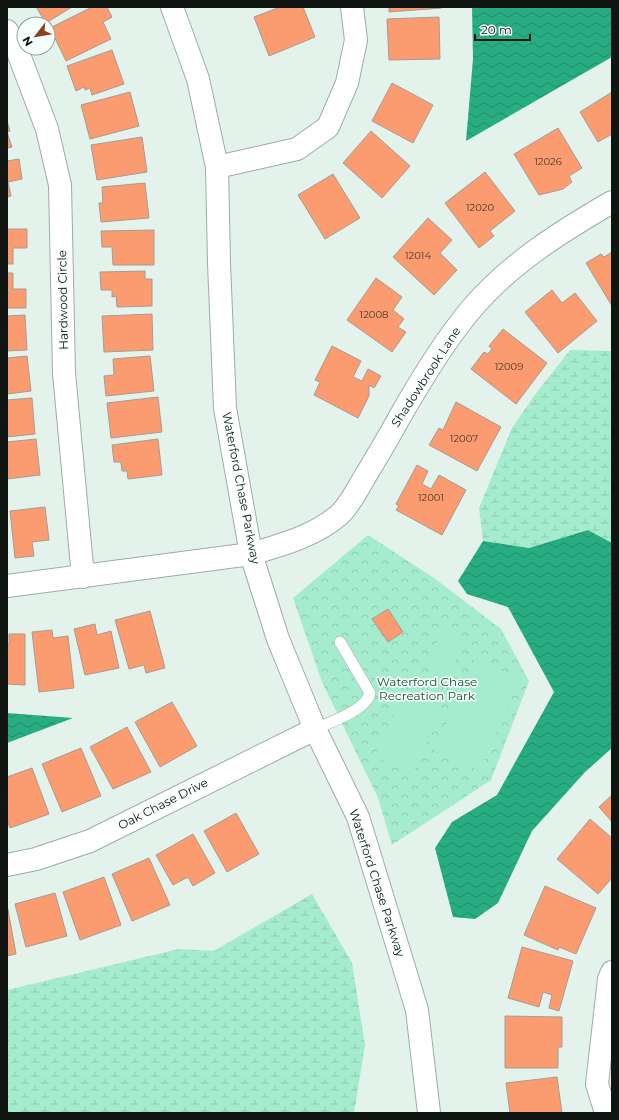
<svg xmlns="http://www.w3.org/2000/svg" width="619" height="1120" font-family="Montserrat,sans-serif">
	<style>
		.wetland { fill: url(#wetland-marsh) }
		.park { fill: url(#park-crowns) }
		.garden { fill: #a4eccd }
		.water { fill: url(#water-waves) }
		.building { fill: #fa9c6f; stroke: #a89a93 }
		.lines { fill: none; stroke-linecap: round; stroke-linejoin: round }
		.lane-casing { stroke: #9daca5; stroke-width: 12 }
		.street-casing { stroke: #9daca5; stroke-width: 24 }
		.secondary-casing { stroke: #9daca5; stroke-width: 24 }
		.lane { stroke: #fff; stroke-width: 11 }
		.street { stroke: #fff; stroke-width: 22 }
		.secondary { stroke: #fff; stroke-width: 22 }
		.labels { text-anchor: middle; stroke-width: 3.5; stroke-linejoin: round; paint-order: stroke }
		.number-label { font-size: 10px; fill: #4a3729 }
		.street-label { font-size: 12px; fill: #101512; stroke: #f5fefa }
		.park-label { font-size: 12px; fill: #184c39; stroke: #f5fefa }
	</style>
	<defs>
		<pattern id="wetland-marsh" width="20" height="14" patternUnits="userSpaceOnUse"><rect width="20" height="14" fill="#a4eccd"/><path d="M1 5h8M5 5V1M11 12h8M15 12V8" fill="none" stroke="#8ccaaf"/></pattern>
		<pattern id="park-crowns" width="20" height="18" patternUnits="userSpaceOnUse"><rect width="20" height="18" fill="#a4eccd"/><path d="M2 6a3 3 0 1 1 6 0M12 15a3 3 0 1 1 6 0" fill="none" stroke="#8ccaaf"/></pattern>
		<pattern id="water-waves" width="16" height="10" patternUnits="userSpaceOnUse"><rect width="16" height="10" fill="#28ad82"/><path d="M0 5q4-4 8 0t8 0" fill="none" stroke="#218c69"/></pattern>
	</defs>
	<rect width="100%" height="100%" fill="#e3f3eb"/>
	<path class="wetland" d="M570,350l42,1v192l-24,-13 -59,18 -46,-7 -4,-33 33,-80 22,-32z
		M312,894l40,69 13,82 -11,68h-347v-123l172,-41 35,2z"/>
	<path class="park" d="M368,535l66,43 67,51 28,52 -38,99 -99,65 -14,-47 -56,-116 -29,-84z"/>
	<path class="garden" d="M445,627l22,12 -20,37 -22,-12z
		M474,659l46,19 -40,93 -45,-20z
		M403,692l38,17 -28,64 -38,-17z"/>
	<path class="water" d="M472,7h140v50l-146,84 7,-82z
		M588,530l24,13v205l-27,24 -53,59 -34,72 -23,16 -22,-2 -18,-69 17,-26 45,-27 57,-103 -46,-85 -41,-13 -9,-13 25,-40 46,7z
		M7,713l66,5 -66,25z"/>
	<path class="building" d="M36,7h36l-26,16z
		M92,7h15l5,10 -9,5 8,17 -45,22 -16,-33z
		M280,7h23l12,30 -46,19 -15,-39z
		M389,7h52l1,1 -53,4z
		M439,17l1,42 -51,1 -2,-41z
		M112,50l12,34 -32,11 -2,-7 -5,2 -1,-3 -8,4 -9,-25z
		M392,83l41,22 -20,38 -41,-22z
		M130,92l9,34 -49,13 -9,-34z
		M612,92v42l-14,8 -18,-30z
		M7,121l3,10 -3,1z
		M558,128l24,40 -13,8 3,6 -9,7 -24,6 -25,-41z
		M371,131l39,35 -28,32 -39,-35z
		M7,132l5,15 -5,1z
		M142,137l5,35 -50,8 -6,-35z
		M19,159l3,20 -14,3 3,14 -4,1v-36z
		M485,172l30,39 -25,20 4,5 -15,12 -34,-45z
		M333,174l27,44 -35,21 -27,-44z
		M145,183l4,35 -48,4 -2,-19h4l-1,-16z
		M428,218l24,22 -12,13 17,17 -23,25 -41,-38z
		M7,229h20v19h-14v16h-6z
		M154,230v35h-41l-1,-18h-10l-1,-16z
		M612,252v54l-26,-43 15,-9 3,3z
		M145,271v8h7v27l-35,1 -1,-11 -4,1v-7h-11l-1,-18z
		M7,273h6v16h13v19h-19z
		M376,278l26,19 -9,13 11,9 -6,8 8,5 -14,20 -45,-32z
		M552,290l10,13 13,-10 22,28 -39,32 -33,-41z
		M152,314l1,36 -49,2 -2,-36z
		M25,315l2,35 -20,1v-35z
		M503,329l44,34 -31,41 -45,-35 13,-17 4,2 4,-5 -3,-3z
		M332,346l29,15 -8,16 9,4 6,-12 13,7 -7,12 -5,-3v11l-11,22 -44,-23 6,-13 -5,-2z
		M27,356l4,35 -24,3v-36z
		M150,356l4,35 -48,5 -2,-20 10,-1 -1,-16z
		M158,397l4,35 -51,6 -4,-35z
		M32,398l3,36 -28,3v-37z
		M456,402l45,25 -24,44 -48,-26 10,-17 4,2z
		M36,439l4,36 -33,4v-37z
		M158,439l4,36 -34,4 -1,-8h-5l-1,-9h-7l-2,-17z
		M417,465l11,6 -6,13 9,5 8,-14 27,15 -24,45 -46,-25 3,-4 -3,-2z
		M45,507l4,33 -17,2 2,14 -19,2 -5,-47z
		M388,609l15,23 -15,10 -16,-23z
		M150,611l15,57 -19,5 -2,-8 -15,4 -14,-49z
		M95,624l2,11 14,-4 8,37 -34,7 -11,-46z
		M52,630l1,8 15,-2 6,52 -35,4 -7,-60z
		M9,634h16v51l-18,-1v-40h2z
		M172,702l25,44 -37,21 -25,-45z
		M127,727l24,45 -38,17 -23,-42z
		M81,748l20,48 -39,16 -20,-48z
		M32,768l17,46 -39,14 -3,-8v-43z
		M612,795v27l-13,-15z
		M236,813l23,41 -32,18 -23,-41z
		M590,819l22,19v40l-14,16 -41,-35z
		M193,834l22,39 -22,13 -5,-9 -15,8 -17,-30z
		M149,858l21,47 -38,16 -20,-47z
		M104,877l17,48 -41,15 -17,-48z
		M545,886l51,22 -20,46 -17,-7 -1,3 -34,-15z
		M55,893l12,43 -41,11 -11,-43z
		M7,904l9,50 -9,2z
		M522,947l51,14 -14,50 -10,-3 3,-13 -9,-3 -4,15 -31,-9z
		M505,1016l57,1v30h-4v21h-53z
		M557,1077l5,36h-52l-4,-30z"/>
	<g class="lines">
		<defs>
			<path id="lane" d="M315,729c15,-7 52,-19 55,-36l-30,-51"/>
			<path id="street" d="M7,31l9,16 31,82 13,56 4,188 19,204
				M217,167l80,-18 31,-22 19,-44 9,-43 -4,-33
				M7,586l244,-32c30,-9 64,-18 88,-39 10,-9 17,-23 24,-35 12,-20 24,-40 35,-60 22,-39 46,-79 75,-113 39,-45 89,-76 139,-105
				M7,865l29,-6 54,-18 225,-112
				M606,1113l-9,-29 12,-105 3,-7"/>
			<path id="secondary" d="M172,7l26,72 19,88 2,96 6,145 26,146 27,85 37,90 43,88 59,193 12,103"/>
		</defs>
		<use href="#lane" class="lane-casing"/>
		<use href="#street" class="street-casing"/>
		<use href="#secondary" class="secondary-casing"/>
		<use href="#lane" class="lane"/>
		<use href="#street" class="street"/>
		<use href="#secondary" class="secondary"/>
	</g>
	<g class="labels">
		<g class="number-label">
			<text x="548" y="165">12026</text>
			<text x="480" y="211">12020</text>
			<text x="418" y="259">12014</text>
			<text x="374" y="318">12008</text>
			<text x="509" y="370">12009</text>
			<text x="464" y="442">12007</text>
			<text x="431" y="501">12001</text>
		</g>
		<g class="street-label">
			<text transform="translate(63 300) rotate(-91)" y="4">Hardwood Circle</text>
			<text transform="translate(426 377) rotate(-57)" y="4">Shadowbrook Lane</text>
			<text transform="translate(241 488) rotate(79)" y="4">Waterford Chase Parkway</text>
			<text transform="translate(163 804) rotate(-27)" y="4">Oak Chase Drive</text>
			<text transform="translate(377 883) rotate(72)" y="4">Waterford Chase Parkway</text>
		</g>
		<g class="park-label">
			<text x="427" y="686">Waterford Chase<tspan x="427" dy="14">Recreation Park</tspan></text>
		</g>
	</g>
	<rect width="619" height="1120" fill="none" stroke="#101512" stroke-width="16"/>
	<g transform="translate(36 36) rotate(239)"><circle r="19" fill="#f5fefa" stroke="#99a19d"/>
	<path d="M0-3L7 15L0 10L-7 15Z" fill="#8a431f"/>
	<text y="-6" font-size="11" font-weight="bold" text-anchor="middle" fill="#101512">N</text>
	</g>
	<path d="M475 34v6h55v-6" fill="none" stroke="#101512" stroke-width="2"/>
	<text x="481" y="34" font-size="12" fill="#101512" stroke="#f5fefa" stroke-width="3" paint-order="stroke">20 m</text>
</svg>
